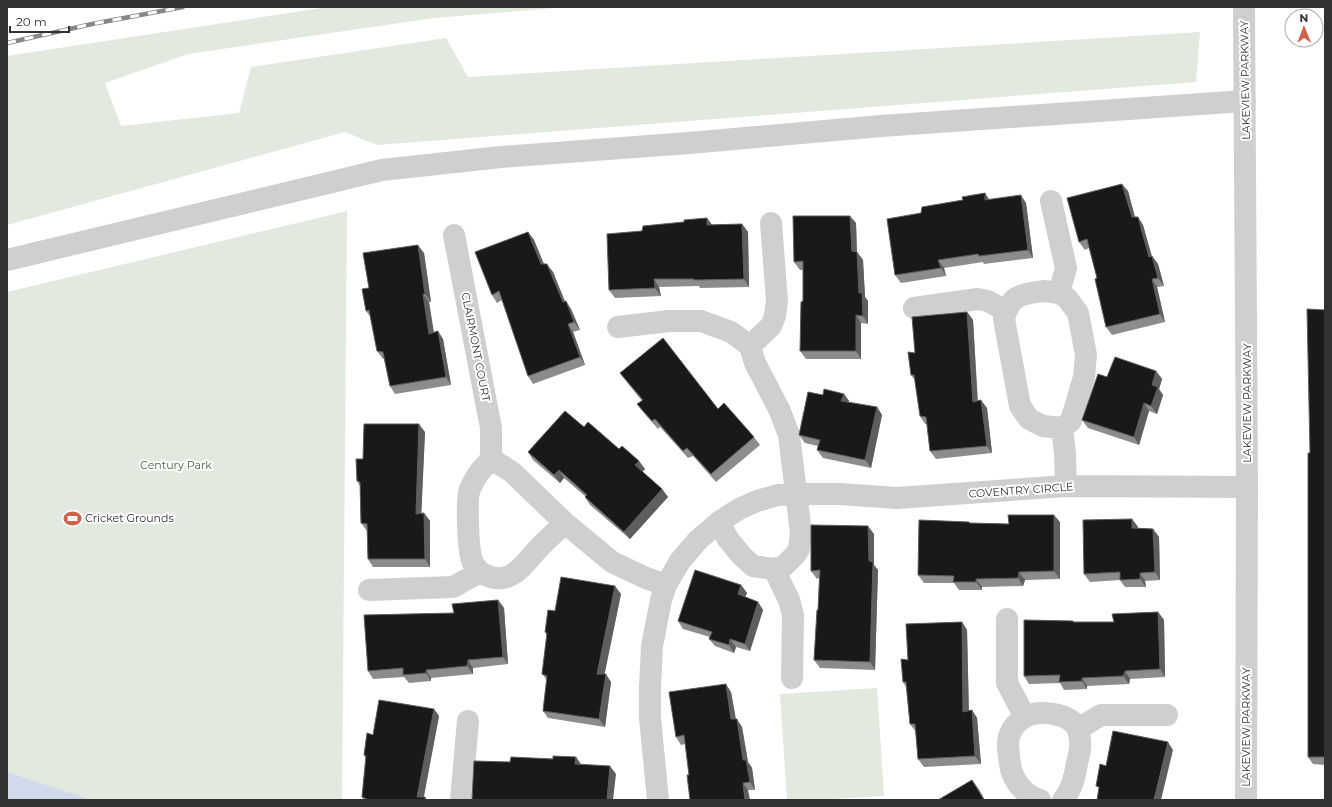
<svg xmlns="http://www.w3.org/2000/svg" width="1332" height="807" font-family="Montserrat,sans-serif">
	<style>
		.green { fill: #e2e9df }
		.water { fill: #d1daea }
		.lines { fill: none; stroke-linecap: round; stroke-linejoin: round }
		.minor { stroke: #cfcfcf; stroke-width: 22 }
		.tertiary { stroke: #cfcfcf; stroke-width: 22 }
		.rail-casing { stroke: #878787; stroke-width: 4.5 }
		.rail { stroke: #fff; stroke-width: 3; stroke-dasharray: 9; stroke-linecap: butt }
		.wall { fill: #8c8c8c }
		.shaded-wall { fill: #5e5e5e }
		.building { fill: #191919; stroke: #5e5e5e }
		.labels { text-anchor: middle; stroke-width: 4; stroke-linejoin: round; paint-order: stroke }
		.street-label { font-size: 11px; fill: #323232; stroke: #fff }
		.park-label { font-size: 11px; fill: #4c6943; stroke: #fff }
		.poi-label { font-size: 11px; fill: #323232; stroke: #fff; text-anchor: start }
	</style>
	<rect width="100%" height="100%" fill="#fff"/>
	<path class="green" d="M328,7h239l-133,11 -246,36 -83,29 16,43 118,-13 12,-46 195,-29 22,39 732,-45 -4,50 -819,63 -32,-13 -338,93v-169z
		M347,211l-5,589h-335v-508z
		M877,688l7,108 -67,4h-30l-7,-106z"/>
	<path class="water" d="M7,772l76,25 5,3h-81z"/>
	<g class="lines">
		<path class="minor" d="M1051,201l15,67 -7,25
			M454,235l37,193v31c-9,10 -16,17 -21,30 -4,9 -2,61 2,71 1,5 5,8 8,12
			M7,260l375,-90 119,-13 188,-14 192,-17 364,-25
			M1043,291l16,2 8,5 11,15 8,42 -2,22 -13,44 -9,7 -19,-2 -14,-7 -9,-13 -16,-87c7,-25 16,-24 39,-28z
			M914,308l64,-9 10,2 18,10
			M618,327l51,-6h32l30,11 19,14 21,-20 4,-10 2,-15 -6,-78
			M1062,428l3,25 1,33
			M491,459l21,13 53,51 47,39 34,16 20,7
			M719,522l9,17 13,16 12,11 21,3 10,-3 11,-11 4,-6 2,-16 -12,-98 -10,-26 -24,-46 -5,-17
			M774,569l15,31 4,15 -1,63
			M369,590l84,-3 27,-15c28,17 41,-4 57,-22 9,-10 19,-18 28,-27
			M1007,619v64l18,34
			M1078,729l23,-14h66
			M461,800l7,-79
			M658,800l-8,-82v-31l2,-41 9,-46 5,-15 14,-24 18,-21 21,-18 20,-13 18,-8 21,-6 18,-1h44l57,4 169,-12 181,1
			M1040,800c-16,-5 -28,-20 -30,-36 -1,-10 -4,-21 0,-30 3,-8 9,-14 17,-18 14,-6 45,-3 51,14 4,12 2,22 -1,33 -2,13 -5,27 -14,37"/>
		<path class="tertiary" d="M1244,7l3,480 -1,313"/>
		<defs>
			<path id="rail" d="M7,43l85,-19 91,-17"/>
		</defs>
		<use href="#rail" class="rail-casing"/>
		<use href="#rail" class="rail"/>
	</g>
	<path class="wall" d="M1128,191l7,26h3l5,8 9,31 6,8 6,22 -7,1 8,35 -53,13 -6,-8 -9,-49 -8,-30 -4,2 -6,-8z
		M985,193l4,7 37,3 7,55 -49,6 -1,-2 -39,6 2,8 -45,7 -6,-8 26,-62z
		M707,218l5,7 30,-1 6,8 1,55 -49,1 -1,-2 -40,1 2,9 -46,2 -6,-8 33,-59z
		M856,223l1,29 6,8 2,37 3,4v23l-7,-1v36h-55l-6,-8 3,-50v-31h-3l-6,-8z
		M528,232l6,8 10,24 9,8 12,29 6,8 9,21 -7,2 12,33 -52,19 -5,-8 -26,-76 -5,3 -5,-8z
		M424,253l7,49h-2l5,30 9,7 8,46 -56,9 -5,-8 -6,-27h-1l-6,-8 -7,-35 -4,-5 3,-23z
		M1325,310v455l-12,-1 -5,-7 2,-304z
		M967,312l6,8 5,81 9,7 5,45 -56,6 -6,-8 -3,-27h-2l-5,-8 -5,-36 -4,-5 4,-22z
		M1156,371l6,8 -3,10 4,6 -6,19 -8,-3 -10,34 -51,-17 -6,-8 25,-43z
		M620,373l98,36 36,28 6,8 -44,37 -23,-26 -5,2 -28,-31 -2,2 -15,-17 -6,-8 5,-3 -16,-20z
		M844,394l5,7v1l28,5 5,8 -11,53 -48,-10 -6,-8 1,-4 -13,-3 -6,-8 24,-40z
		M584,427l35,22 20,12 6,8 -3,3 20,17 6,8 -38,42 -40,-34 -5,-8v-1l-21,-18 -4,5 -27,-23 -5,-8z
		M425,432l-4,81h3l6,8v46h-57l-5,-8 -1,-28 -6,-8 -1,-37 -3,-5 6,-22z
		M1132,519l6,8v1l15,1 6,8 1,43 -15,1 1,6h-21l-5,-7 -30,2 -6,-8z
		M969,522l1,1 39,1 51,-2v57l-35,1 -2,6 -41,1v3h-23l-5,-7h-30l-6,-8z
		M874,534v31l4,5 -3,100 -55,-2 -6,-8 4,-50 1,-32 -2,1 -6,-8z
		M741,585l6,8 -2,4 13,5 5,8 -13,41 -14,-4 -2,6 -19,-7 -6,-7 1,-2 -27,-8 -5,-8z
		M621,594l-17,80 7,8 -6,45 -57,-9 -5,-7 4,-31 -5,-6 5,-38 -2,-4 10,-21z
		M498,600l6,8 4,56 -35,4v6l-42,4v3l-22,2 -5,-6 -31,2 -5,-8 86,-58z
		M1158,612l6,8 1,57 -35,2 -1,5 -42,2v3l-23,1 -4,-7 -31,1 -5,-8 50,-54h40z
		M962,622l5,8 2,81 3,-1 5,8 4,46 -57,3 -6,-8 -2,-27 -6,-8 -4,-37 -3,-5 5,-22z
		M731,692l5,27 6,8 6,35 4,6 3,22h-7l-63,-46 -4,1 -5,-8z
		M434,709l5,7 -15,81h1l3,3h-64l-2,-3 4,-38 -2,-4 9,-20z"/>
	<path class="shaded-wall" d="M1122,184l6,7 9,34 -5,-8z
		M985,193l5,8 -5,-1z
		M1021,195l5,8 7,55 -5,-8z
		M850,216l6,7 1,35 -5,-7z
		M1138,217l5,8 11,40 -5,-8z
		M707,218l6,8 -6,-1z
		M742,224l6,8 1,55 -5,-8z
		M528,232l6,8 13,32 -6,-8z
		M418,245l6,8 7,49 -6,-8z
		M857,252l6,8 2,37 3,4v23l-5,-8 -4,-23z
		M1152,256l6,8 6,22 -6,-8z
		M938,260l6,8 2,8 -5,-8z
		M547,264l6,8 15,38 -5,-8z
		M654,279l5,8 2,9 -6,-8z
		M1152,279l5,8 8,35 -5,-8z
		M423,294l6,8 6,40 -6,-8z
		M566,301l5,8 9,21 -6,-8z
		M967,312l6,8 5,90 -5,-8z
		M856,315l5,8v36l-5,-8z
		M568,324l5,8 12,33 -5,-8z
		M438,331l5,8 8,46 -5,-8z
		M1156,371l6,8 -3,10 4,6 -6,19 -6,-8 1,-21z
		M844,394l5,7 -2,8 -6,-8z
		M981,400l6,8 5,45 -5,-7z
		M1144,403l5,8 -10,34 -5,-8z
		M877,407l5,8 -11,53 -6,-8z
		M419,424l6,8 -4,90 -5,-8z
		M639,461l6,8 -4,4 -6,-8z
		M559,470l5,8 -4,5 -6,-8z
		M662,489l6,8 -38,42 -6,-7z
		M424,513l6,8v46l-5,-8z
		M1054,515l6,7v57l-6,-8z
		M1132,519l6,8v9l-6,-8z
		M868,526l6,8v31l4,5 -3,100 -5,-8z
		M1153,529l6,8 1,43 -5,-8z
		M1019,572l6,8 -2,6 -5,-8z
		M1140,573l5,8 1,6 -6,-8z
		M976,579l6,8v3l-6,-8z
		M741,585l6,8 -4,9 -5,-8z
		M615,586l6,8 -18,88 -6,-8z
		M498,600l6,8 4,56 -5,-7z
		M758,602l5,8 -13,41 -5,-7z
		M1158,612l6,8 1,57 -5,-8z
		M962,622l5,8 2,90 -6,-8z
		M730,639l6,8 -2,6 -5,-8z
		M468,660l5,8v6l-6,-8z
		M426,670l5,8v3l-5,-8z
		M1125,671l5,8 -1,5 -6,-8z
		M606,674l5,8 -6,45 -6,-8z
		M1082,678l5,8v3l-5,-8z
		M726,684l5,8 6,35 -6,-8z
		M434,709l5,7 -16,84 -6,-3z
		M972,710l5,8 4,46 -6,-8z
		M737,719l5,8 6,35 4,6 3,22 -5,-8 -7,-22z
		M1168,742l5,8 -12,50h-7z
		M576,757l5,7h-6z
		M610,766l6,8 -3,26h-6z
		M972,780l6,8 7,12h-1z
		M743,783l5,7 2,10h-5z"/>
	<path class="building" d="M1122,184l10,33h6l11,40 3,-1 6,22 -6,1 8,35 -54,13 -11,-48 2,-1 -10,-39 -8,3 -12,-44z
		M985,193v7l36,-5 7,55 -49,6 -1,-2 -40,6 3,8 -46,7 -8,-56 34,-6 1,-6 41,-7 -1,-3z
		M793,216h57l2,35 5,1 2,41h3l1,23 -7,-1v36h-56l1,-49 2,-1v-40l-9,1z
		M707,218v7l35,-1 2,55 -50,1v-1h-40l1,9 -46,2 -2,-56 35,-3 1,-5 41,-4v-2z
		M528,232l13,32h6l16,38 3,-1 8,21 -6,2 12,33 -52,19 -29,-85 -7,4 -17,-43z
		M418,245l7,49h-2l6,40 9,-3 8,46 -56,9 -7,-34 -6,-1 -8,-41 -3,1 -4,-22 7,-1 -6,-35z
		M1307,309l18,1v447h-17v-304h2z
		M967,312l6,90 8,-2 6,46 -57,5 -4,-34 -6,-1 -6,-41h-3l-3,-23 7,1 -3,-36z
		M663,338l55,71 6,-6 30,34 -43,37 -24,-26 -4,3 -28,-32 -3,2 -15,-17 6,-4 -23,-27z
		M1115,357l41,14 -4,14 6,2 -7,19 -7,-3 -10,34 -52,-17 16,-46 9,3z
		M824,389l20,5 -3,7 36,6 -12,53 -48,-10 3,-10 -21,-5 9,-43 15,3z
		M565,411l19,16 4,-5 31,27 3,-3 17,15 -4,4 27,24 -38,43 -39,-35 2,-2 -28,-25 -5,5 -26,-23z
		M364,424h55l-3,90 8,-1 1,46h-57l-1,-35 -6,-1 -1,-41 -3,-1 -1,-22h7z
		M1008,515h46v56l-35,1 -1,6 -42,1v3h-23l1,-6 -36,-1 1,-55 50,2v1l40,1z
		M1132,519v9l21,1 2,43 -15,1v6l-20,1v-8l-36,2 -1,-54z
		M811,525l57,1 1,35 4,1 -3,100 -56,-2 3,-50h1l2,-40 -9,1z
		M695,570l46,15 -3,9 20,8 -13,42 -15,-5 -1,6 -20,-6 3,-7 -34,-11z
		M561,577l54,9 -18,88h9l-7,45 -56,-8 4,-35 -5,-2 5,-41 -2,-1 3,-22 7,1z
		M498,600l5,57 -35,3 -1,6 -41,4v3l-23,2v-7l-35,3 -4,-56 90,-2 -2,-9z
		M1158,612l2,57 -35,2 -2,5 -41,2v3l-23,1 1,-7 -36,1v-56l49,1v1h41l-2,-8z
		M962,622l1,90 9,-2 3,46 -57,3 -3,-35h-5l-4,-42h-3l-2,-23 7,1 -2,-36z
		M726,684l5,35h6l6,41h3l4,22 -7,1 2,17h-55l-3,-25h2l-5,-40 -8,2 -7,-45z
		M379,700l55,9 -17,88h8v3h-58v-1l-5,-2 4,-41 -2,-1 3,-22 6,2z
		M1113,731l55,11 -14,58h-57l2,-13 -3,-1 4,-22 6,2z
		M553,756l23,1 -1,7 35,2 -3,34h-135l2,-39 36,1 1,-5 42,2z
		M972,780l12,20h-46z"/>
	<defs>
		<symbol id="stadium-bare" viewBox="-9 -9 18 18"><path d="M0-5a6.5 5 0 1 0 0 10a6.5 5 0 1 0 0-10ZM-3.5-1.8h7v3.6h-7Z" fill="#d2614a" stroke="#fff" stroke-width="2.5" paint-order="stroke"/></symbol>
	</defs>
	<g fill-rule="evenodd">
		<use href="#stadium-bare" x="60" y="506" width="25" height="25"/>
	</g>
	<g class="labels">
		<g class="street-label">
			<text transform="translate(1245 80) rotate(-91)" y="4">LAKEVIEW PARKWAY</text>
			<text transform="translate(476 347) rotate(79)" y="4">CLAIRMONT COURT</text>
			<text transform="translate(1247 403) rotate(-90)" y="4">LAKEVIEW PARKWAY</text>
			<text transform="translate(1021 490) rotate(-4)" y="4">COVENTRY CIRCLE</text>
			<text transform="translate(1246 727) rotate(-90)" y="4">LAKEVIEW PARKWAY</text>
		</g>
		<g class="park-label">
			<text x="176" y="469">Century Park</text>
		</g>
		<g class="poi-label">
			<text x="85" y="522">Cricket Grounds</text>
		</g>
	</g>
	<rect width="1332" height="807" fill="none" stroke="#323232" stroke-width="16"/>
	<g transform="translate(1304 28) rotate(359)"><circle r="19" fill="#ffffff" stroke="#adadad"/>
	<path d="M0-3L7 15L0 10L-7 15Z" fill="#d2614a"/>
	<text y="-6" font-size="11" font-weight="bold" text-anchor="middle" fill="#323232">N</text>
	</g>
	<path d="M10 26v6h59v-6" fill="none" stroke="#323232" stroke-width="2"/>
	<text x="16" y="26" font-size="12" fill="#323232" stroke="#ffffff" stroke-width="3" paint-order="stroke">20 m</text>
</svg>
